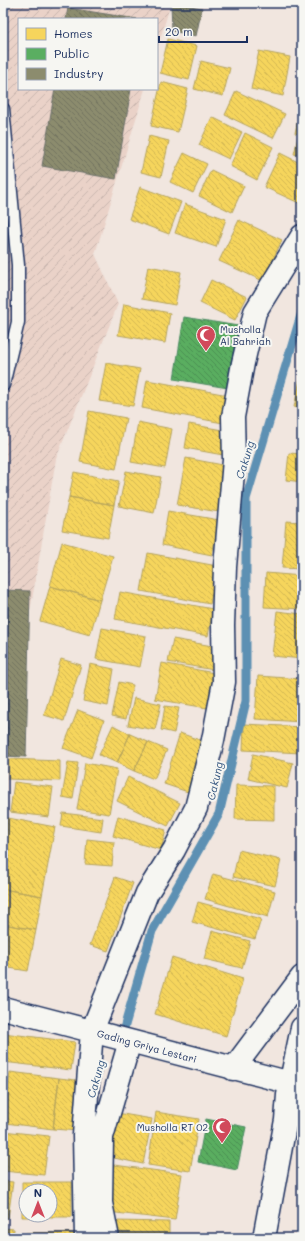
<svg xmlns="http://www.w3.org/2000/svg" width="305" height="1241" font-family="Mali,sans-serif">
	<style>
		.industrial { fill: url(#industrial-furrows) }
		.homes { fill: url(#homes-back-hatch); stroke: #b4a35d; fill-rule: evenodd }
		.public { fill: url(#public-back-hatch); stroke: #478860 }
		.industry { fill: url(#industry-back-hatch); stroke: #6a7069 }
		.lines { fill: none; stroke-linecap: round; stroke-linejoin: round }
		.stream { stroke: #5d90b3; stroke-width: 9 }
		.lane-casing { stroke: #1b2f5e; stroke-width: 15 }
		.street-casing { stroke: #1b2f5e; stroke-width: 25 }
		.lane { stroke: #f6f6f2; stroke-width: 12 }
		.street { stroke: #f6f6f2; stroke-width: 22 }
		.labels { text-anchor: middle; stroke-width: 4; stroke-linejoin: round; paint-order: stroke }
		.poi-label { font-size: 10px; fill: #1b2f5e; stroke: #f6f6f2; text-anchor: start }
		.street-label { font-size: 10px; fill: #1b2f5e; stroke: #f6f6f2 }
		.water-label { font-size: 11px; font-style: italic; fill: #365781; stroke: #f6f6f2 }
	</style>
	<defs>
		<pattern id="industrial-furrows" width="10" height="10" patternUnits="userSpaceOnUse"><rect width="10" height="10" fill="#ead2c8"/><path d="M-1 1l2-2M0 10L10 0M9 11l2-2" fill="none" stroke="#c8b5ae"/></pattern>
		<pattern id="homes-back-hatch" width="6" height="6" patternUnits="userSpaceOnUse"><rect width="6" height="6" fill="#f6d55c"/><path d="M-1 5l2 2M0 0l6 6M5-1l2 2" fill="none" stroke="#d2b752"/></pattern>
		<pattern id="public-back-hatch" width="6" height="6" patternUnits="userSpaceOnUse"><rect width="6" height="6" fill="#5aae61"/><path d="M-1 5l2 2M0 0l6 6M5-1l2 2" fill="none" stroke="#4a8e53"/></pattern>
		<pattern id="industry-back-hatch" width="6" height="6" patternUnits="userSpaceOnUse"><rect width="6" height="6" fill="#8c8c6e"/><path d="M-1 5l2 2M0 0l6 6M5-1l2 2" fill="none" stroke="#72735e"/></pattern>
	</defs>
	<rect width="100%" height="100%" fill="#f1e6df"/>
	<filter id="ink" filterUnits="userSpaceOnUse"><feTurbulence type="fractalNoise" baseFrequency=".025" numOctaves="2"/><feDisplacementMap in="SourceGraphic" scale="8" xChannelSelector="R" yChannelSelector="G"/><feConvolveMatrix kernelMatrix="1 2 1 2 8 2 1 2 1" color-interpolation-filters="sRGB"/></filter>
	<g filter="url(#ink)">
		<path class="industrial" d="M3,3h168l-14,46v-30h-138v70h126l-50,165 23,50 -62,155 -45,264 -8,1z"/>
		<path class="homes" d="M168,39l29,7 -8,34 -29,-7z
			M259,51l31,6 -7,39 -32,-7z
			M201,61l29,7 -7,28 -29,-7z
			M161,82l27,7 -10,43 -27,-6z
			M302,83v19l-4,-1z
			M236,91l49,23 -12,24 -48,-23z
			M301,107l1,1v27l-7,-2z
			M212,117l30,15 -13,27 -30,-14z
			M245,133l28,14 -16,33 -27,-14z
			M149,136l20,5 -8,36 -20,-5z
			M298,137l4,1v18l-8,-2z
			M184,153l23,11 -14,29 -23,-11z
			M280,153l22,11v33l-3,6 -35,-16z
			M211,170l33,16 -12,26 -33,-16z
			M140,187l41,15 -12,32 -40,-15z
			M185,204l41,15 -10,28 -41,-14z
			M239,220l43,20 -19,41 -44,-20z
			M148,266l33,6 -6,33 -33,-6z
			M211,280l36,17 -12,23 -35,-17z
			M124,304l46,9 -5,30 -47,-8z
			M106,363l34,6 -7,37 -34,-5z
			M147,380l81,15 -5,28 -81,-15z
			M300,380l2,1v28l-8,-2z
			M89,411l37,7 -10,51 -36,-7z
			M138,422l34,7 -7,39 -34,-6z
			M189,424l39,7 -5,24 -38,-7z
			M289,453l13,1v28l-16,-2z
			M186,458l42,8 -9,46 -42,-7z
			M126,471l35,6 -7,36 -35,-7z
			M74,472l45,9 -5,24 -45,-8z
			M69,497l45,8 -6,33 -46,-8z
			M168,511l51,9 -7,35 -50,-10z
			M286,521l16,1v47l-20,-1z
			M62,542l51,14 -13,44 -50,-14z
			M148,553l69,13 -7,38 -69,-13z
			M266,573l36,3v33l-38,-2z
			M50,586l50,14 -10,35 -50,-14z
			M120,592l93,17 -5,27 -93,-17z
			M277,611l25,3v45l-30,-3z
			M102,628l44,8 -6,31 -44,-8z
			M173,639l45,8 -4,23 -46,-8z
			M61,659l20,6 -17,56 -20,-6z
			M162,663l52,10 -7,35 -52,-9z
			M90,664l24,5 -6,37 -25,-5z
			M258,676l44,3v43l-47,-3z
			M119,682l14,3 -7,34 -14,-3z
			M134,698l27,6 -6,26 -27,-5z
			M165,706l14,2 -5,25 -13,-3z
			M78,710l26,10 -13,38 -28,-10z
			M244,724l58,3 -1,26 -58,-3z
			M113,725l17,9 -13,29 -18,-8z
			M180,733l25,9 -17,50 -24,-8z
			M130,734l18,8 -14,29 -17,-8z
			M148,742l19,8 -13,29 -20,-8z
			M253,754l40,9 -6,25 -39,-9z
			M9,759l51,2v20l-52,-2z
			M68,762l10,1 -5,36 -11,-2z
			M85,763l32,6 -8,45 -32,-5z
			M128,777l52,26 -12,23 -51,-25z
			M14,782l39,5 -4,30 -39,-5z
			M236,785l38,1v34l-39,-1z
			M63,813l40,5 -2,14 -40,-6z
			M118,816l48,14 -5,20 -48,-14z
			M3,817l52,10 -13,69 -39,-7z
			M87,839l27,3 -2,24 -27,-2z
			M239,850l42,10 -6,26 -42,-9z
			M213,874l62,17 -7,26 -63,-18z
			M115,877l18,6 -25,68 -18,-6z
			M3,889l39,7 -6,34 -33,-6z
			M198,902l63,17 -6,20 -63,-17z
			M3,924l33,6 -8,41 -25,-4z
			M212,931l38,10 -8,27 -38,-9z
			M172,957l71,22 -17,57 -71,-22z
			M3,1033l72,9 -4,28 -68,-8z
			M10,1072l49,6 -6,51 -48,-6z
			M59,1078l25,3 -6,50 -25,-2z
			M156,1112l43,7 -9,52 -42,-6z
			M117,1113l35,6 -9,45 -34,-7z
			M3,1131l46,5 -5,39 -41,-4z
			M114,1165l68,9 -7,46 -67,-8z
			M3,1181l10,1 -5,36 -5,-1z
			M22,1182h50v35h-50zM26,1191h24v24h-24z
			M300,1217l2,1v20h-2z
			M116,1221l53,1v16h-53z
			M3,1228l11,1 -1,9h-10z
			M26,1233h48v5h-48z"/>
		<path class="public" d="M184,317l54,9 -10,62 -54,-9z
			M206,1119l40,8 -9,43 -39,-8z"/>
		<path class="industry" d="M171,3l31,5 -6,28 -24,-5z
			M68,8l69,11h-71z
			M55,89h76l-15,90 -74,-13z
			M3,590l27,1 -4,166 -23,-1z"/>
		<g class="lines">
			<path class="stream" d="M121,1039l31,-108 67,-117 27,-113v-202l56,-187"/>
			<defs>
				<path id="lane" d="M3,109l15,156v57l-15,63"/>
				<path id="street" d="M3,1008l288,75
					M233,1069l69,-92
					M86,1238l-2,-103 8,-104 55,-138 27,-43 22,-42 17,-68 11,-58 -1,-57 2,-58 9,-107 -1,-43 10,-54 12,-51 47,-76
					M108,1238l-7,-35 1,-66 28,-96
					M264,1238l22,-118 2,-25 14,-67"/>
			</defs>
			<use href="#lane" class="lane-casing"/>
			<use href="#street" class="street-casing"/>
			<use href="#lane" class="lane"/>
			<use href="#street" class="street"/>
		</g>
	</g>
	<defs>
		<symbol id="mosque-pin" viewBox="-11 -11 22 30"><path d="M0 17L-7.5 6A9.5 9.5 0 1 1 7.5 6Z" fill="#d1495b" stroke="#f6f6f2"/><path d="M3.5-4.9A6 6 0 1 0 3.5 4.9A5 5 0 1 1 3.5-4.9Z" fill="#fff"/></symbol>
	</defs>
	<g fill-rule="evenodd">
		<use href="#mosque-pin" x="195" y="324" width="22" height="30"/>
		<use href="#mosque-pin" x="211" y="1116" width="22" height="30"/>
	</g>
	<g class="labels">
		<g class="poi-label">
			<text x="220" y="333">Musholla<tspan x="220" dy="12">Al Bahriah</tspan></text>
			<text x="208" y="1131" text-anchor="end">Musholla RT 02</text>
		</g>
		<g class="street-label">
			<text transform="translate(147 1046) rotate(15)" y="4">Gading Griya Lestari</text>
		</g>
		<g class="water-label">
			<text transform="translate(245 460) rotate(-73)" y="4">Cakung</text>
			<text transform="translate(215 781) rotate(-77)" y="4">Cakung</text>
			<text transform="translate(96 1079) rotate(-74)" y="4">Cakung</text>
		</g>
	</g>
	<rect width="305" height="1241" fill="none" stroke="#f6f6f2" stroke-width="16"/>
	<rect x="8" y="8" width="289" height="1225" fill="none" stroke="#1b2f5e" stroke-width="1.5" filter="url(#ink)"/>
	<rect x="18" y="18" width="140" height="72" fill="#f6f6f2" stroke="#9ea6b7"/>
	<rect x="26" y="28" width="20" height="12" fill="#f6d55c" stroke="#9ea6b7"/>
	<text x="54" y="38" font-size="12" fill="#1b2f5e">Homes</text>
	<rect x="26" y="48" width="20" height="12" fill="#5aae61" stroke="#9ea6b7"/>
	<text x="54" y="58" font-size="12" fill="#1b2f5e">Public</text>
	<rect x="26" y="68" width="20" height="12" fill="#8c8c6e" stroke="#9ea6b7"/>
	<text x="54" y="78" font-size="12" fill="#1b2f5e">Industry</text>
	<g transform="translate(38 1203)"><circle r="19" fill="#f6f6f2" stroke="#9ea6b7"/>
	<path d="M0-3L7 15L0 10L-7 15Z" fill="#d1495b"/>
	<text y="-6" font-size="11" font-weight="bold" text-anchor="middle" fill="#1b2f5e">N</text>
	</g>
	<path d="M159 36v6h88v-6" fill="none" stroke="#1b2f5e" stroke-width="2"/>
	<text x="165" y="36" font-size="12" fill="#1b2f5e" stroke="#f6f6f2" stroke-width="3" paint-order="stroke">20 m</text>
</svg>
